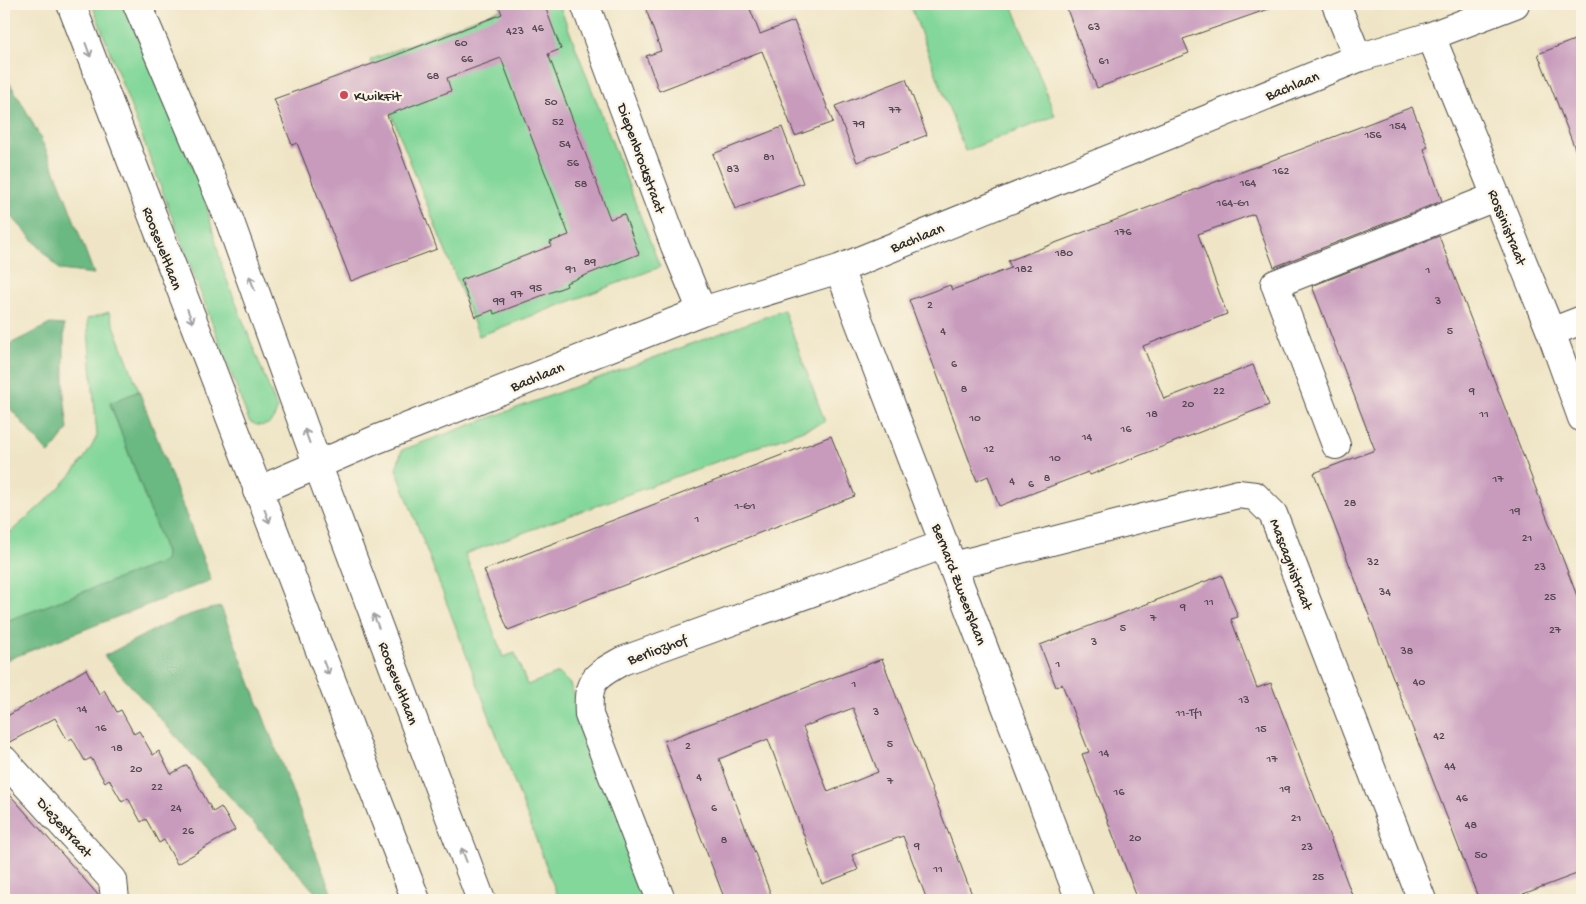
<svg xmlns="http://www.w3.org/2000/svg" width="1586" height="904" font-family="'Gochi Hand',sans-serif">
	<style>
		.green { fill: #83d79a; stroke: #578162 }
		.forest { fill: #6ab882; stroke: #4a7256 }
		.building { fill: #c89bbd; fill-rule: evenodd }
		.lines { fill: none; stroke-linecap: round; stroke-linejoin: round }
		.minor-casing { stroke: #484742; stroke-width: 30 }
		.major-casing { stroke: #484742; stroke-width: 30 }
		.minor { stroke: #fff; stroke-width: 28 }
		.major { stroke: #fff; stroke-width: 28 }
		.oneway { stroke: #a0a0a0 }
		.poi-dot { fill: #d1495b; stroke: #fcf5e5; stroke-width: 2 }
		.labels { text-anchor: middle; stroke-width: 4.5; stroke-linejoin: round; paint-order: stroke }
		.number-label { font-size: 12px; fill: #524750 }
		.street-label { font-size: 15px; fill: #2b2b2b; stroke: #fcf5e5 }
		.poi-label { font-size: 15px; fill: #2b2b2b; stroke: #fcf5e5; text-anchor: start }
	</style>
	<rect width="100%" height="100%" fill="#fcf5e5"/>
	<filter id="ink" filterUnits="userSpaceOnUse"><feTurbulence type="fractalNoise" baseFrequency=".02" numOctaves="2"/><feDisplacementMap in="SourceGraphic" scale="10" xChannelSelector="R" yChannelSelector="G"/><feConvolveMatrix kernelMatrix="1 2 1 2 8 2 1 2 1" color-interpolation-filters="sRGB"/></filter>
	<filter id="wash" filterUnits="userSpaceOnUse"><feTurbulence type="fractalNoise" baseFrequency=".0096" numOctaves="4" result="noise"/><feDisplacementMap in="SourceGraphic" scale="20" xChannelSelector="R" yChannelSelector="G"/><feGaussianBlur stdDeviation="1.12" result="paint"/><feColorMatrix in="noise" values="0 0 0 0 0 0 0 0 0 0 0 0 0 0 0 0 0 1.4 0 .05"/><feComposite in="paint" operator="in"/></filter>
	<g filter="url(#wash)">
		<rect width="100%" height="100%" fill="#efe5c6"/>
		<path class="green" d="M92,4h32l78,185 21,81 54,138c-2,16 -14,23 -28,13z
			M513,4h46l101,263 -181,69 -109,-276z
			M910,4h102l43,112 -90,35z
			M784,310l41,112 -360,132 38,103 12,-4 12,32 32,-12 11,11 82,216h-93l-163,-431 6,-19z
			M109,312l30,79 -29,13 56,149 -1,8 -161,61v-84c33,-30 74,-61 93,-102l-10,-117z"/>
		<path class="forest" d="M4,75c42,60 64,130 90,199l-34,-4 -56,-62z
			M50,324l14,1v70l4,34 -19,25 -45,-53v-54z
			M139,391l72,189 -207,81v-39l161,-61 1,-8 -56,-150z
			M221,607l113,293h-12l-218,-244c38,-19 75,-43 117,-49z"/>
		<g id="blocks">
			<path class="building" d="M498,4h46l17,45 -13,5 62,165 14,-5 15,40 -73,29 1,3 -73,28 -1,-4 -18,7 -14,-37 90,-34 -1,-4 19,-7 -68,-177 -54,20 4,13 -64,24 50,134 -86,32 -54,-138 -5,2 -18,-46 115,-41 113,-44z
				M644,4h104l12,30 34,-13 39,101 -38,14 -33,-85 -103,40 -13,-35 15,-5z
				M1065,4h205l1,4 -88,31 6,14 -92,35z
				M1582,37v127h-1l-43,-110z
				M906,79l21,56 -70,27 -22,-56z
				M1412,107l16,40 -4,2 18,52 -168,66 -20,-53 -56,20 29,80 -84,32 21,53 89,-34 16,40 -179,70 -2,-3 -89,34 -11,-30 -11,5 -68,-181 41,-15 2,5 59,-22 -3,-7z
				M782,127l21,56 -68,26 -22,-55z
				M1439,236l143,373v263l-59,22 2,6h-46l-165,-427 61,-23 -63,-164z
				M831,436l24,60 -347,134 -24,-60z
				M1222,575l16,42 -7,2 26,69 14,-5 83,217h-216l-56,-146 7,-2 -27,-68 -6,3 -16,-42z
				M882,659l92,241h-47l-24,-64 -51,19 6,15 -36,14 -54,-145 -49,20 54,141h-48l-61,-159zM853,708l25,64 -50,20 -25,-65z
				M86,669l13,25 5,-4 13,22 4,-2 13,24 5,-3 14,24 6,-4 12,23 16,-9 26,47 8,-5 14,23 -58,34 -13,-24 -5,3 -13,-24 -5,3 -13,-24 -6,4 -13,-23 -4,3 -14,-24 -6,3 -13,-23 -4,3 -13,-23 -51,27v-27z
				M4,788l95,108v4h-95z"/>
		</g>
	</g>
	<g filter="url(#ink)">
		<use href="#blocks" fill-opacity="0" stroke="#484742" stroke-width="1"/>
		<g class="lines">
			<defs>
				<path id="minor" d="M585,4l90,242 27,65
					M1336,4l22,54
					M1431,36l120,296 31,86
					M839,269l241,631
					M1551,332l31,-12
					M1336,445l-61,-161 220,-87
					M257,491l118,-51 327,-129 137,-42 519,-211 73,-22 84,-32
					M953,566l285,-72 17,2 18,18 149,386
					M4,760l109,120 2,20
					M661,900l-72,-185c-2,-34 4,-38 33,-54l323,-117"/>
				<path id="major" d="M71,4l345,896
					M137,4l92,215 89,247 163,434"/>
			</defs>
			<use href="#minor" class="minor-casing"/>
			<use href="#major" class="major-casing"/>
			<use href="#minor" class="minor"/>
			<use href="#major" class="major"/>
		</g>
		<defs><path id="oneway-shaft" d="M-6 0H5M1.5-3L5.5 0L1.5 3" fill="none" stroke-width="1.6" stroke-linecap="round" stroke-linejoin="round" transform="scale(1.25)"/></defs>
		<g class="oneway">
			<use href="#oneway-shaft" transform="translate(88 50) rotate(70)"/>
			<use href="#oneway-shaft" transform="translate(252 283) rotate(-110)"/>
			<use href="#oneway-shaft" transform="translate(190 316) rotate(69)"/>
			<use href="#oneway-shaft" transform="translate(307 436) rotate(-110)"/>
			<use href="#oneway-shaft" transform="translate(267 516) rotate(69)"/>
			<use href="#oneway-shaft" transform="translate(376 621) rotate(-111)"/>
			<use href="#oneway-shaft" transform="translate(326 668) rotate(69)"/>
			<use href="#oneway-shaft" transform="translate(464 855) rotate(-111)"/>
		</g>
	</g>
	<circle class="poi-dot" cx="344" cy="95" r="5"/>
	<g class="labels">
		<g class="number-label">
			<text x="1094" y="30">63</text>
			<text x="538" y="31">46</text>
			<text x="515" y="34">423</text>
			<text x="461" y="46">60</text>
			<text x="467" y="62">66</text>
			<text x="1104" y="64">61</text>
			<text x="433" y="79">68</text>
			<text x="551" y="105">50</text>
			<text x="895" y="113">77</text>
			<text x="558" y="125">52</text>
			<text x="859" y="127">79</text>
			<text x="1398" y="129">154</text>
			<text x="1373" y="138">156</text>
			<text x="565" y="147">54</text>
			<text x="769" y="160">81</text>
			<text x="573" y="166">56</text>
			<text x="733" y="172">83</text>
			<text x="1281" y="174">162</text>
			<text x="1248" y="186">164</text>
			<text x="581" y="187">58</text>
			<text x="1233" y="206">164-G1</text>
			<text x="1123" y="235">176</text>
			<text x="1064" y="256">180</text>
			<text x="590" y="265">89</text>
			<text x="571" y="272">91</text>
			<text x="1024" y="272">182</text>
			<text x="1428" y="273">1</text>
			<text x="536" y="291">95</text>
			<text x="517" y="297">97</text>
			<text x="499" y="304">99</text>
			<text x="1438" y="304">3</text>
			<text x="930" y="308">2</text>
			<text x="943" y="334">4</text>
			<text x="1450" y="334">5</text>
			<text x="954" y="367">6</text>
			<text x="964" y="392">8</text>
			<text x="1219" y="394">22</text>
			<text x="1472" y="394">9</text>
			<text x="1188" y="407">20</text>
			<text x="1152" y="417">18</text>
			<text x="1484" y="417">11</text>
			<text x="975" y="421">10</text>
			<text x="1126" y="432">16</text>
			<text x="1087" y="440">14</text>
			<text x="989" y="452">12</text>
			<text x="1055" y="461">10</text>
			<text x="1047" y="481">8</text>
			<text x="1498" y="482">17</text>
			<text x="1012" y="484">4</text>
			<text x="1031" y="487">6</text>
			<text x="1350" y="506">28</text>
			<text x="745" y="509">1-G1</text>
			<text x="1515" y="514">19</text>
			<text x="697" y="522">1</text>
			<text x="1527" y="541">21</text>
			<text x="1373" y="565">32</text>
			<text x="1540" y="570">23</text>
			<text x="1385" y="595">34</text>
			<text x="1550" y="600">25</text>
			<text x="1209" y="605">11</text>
			<text x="1183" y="610">9</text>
			<text x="1153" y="621">7</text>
			<text x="1123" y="631">5</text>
			<text x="1555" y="633">27</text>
			<text x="1094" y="645">3</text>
			<text x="1407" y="654">38</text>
			<text x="1058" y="667">1</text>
			<text x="1419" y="685">40</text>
			<text x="854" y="687">1</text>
			<text x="1244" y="703">13</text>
			<text x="82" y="712">14</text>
			<text x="876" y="715">3</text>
			<text x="1189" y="716">11-Tf1</text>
			<text x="101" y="731">16</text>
			<text x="1261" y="732">15</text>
			<text x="1439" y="739">42</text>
			<text x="890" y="747">5</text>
			<text x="688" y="749">2</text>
			<text x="117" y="751">18</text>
			<text x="1104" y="756">14</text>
			<text x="1272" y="762">17</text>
			<text x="1450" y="769">44</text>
			<text x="136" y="772">20</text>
			<text x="699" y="780">4</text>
			<text x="890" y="784">7</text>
			<text x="157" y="790">22</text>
			<text x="1285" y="792">19</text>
			<text x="1119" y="795">16</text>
			<text x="1462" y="801">46</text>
			<text x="176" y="811">24</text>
			<text x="714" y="811">6</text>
			<text x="1296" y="821">21</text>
			<text x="1471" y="828">48</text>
			<text x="188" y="834">26</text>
			<text x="1135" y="841">20</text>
			<text x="724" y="843">8</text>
			<text x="917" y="849">9</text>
			<text x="1307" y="850">23</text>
			<text x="1481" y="858">50</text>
			<text x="938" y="872">11</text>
			<text x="1318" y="880">25</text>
		</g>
		<g class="street-label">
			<text transform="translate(1292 85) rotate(-22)" y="5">Bachlaan</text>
			<text transform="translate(642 158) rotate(70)" y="5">Diepenbrockstraat</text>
			<text transform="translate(1508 227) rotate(68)" y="5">Rossinistraat</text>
			<text transform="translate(917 237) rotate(-22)" y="5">Bachlaan</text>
			<text transform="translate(163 248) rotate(69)" y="5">Rooseveltlaan</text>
			<text transform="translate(537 376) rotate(-22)" y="5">Bachlaan</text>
			<text transform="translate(1292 564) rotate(69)" y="5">Mascagnistraat</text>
			<text transform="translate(960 584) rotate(69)" y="5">Bernard Zweerslaan</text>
			<text transform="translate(657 649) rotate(-20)" y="5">Berliozhof</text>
			<text transform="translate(399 683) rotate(69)" y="5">Rooseveltlaan</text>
			<text transform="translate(65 827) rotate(48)" y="5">Diezestraat</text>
		</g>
		<g class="poi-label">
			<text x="354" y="100">KwikFit</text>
		</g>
	</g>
	<rect width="1586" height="904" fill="none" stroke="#fcf5e5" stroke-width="20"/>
</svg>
